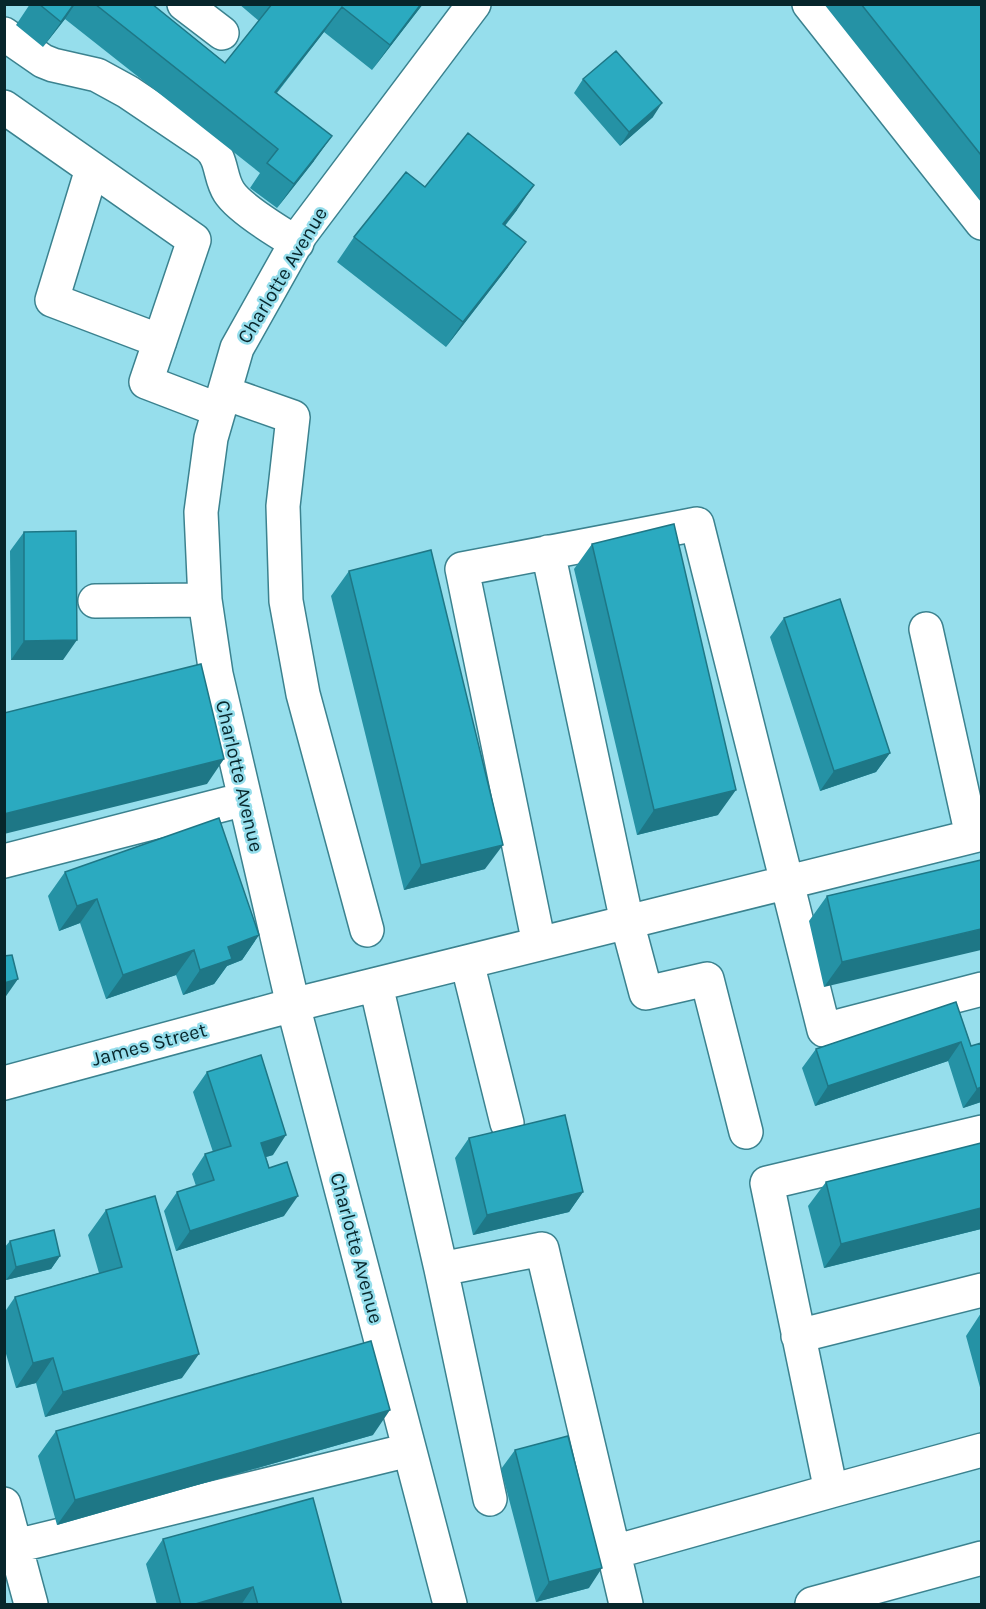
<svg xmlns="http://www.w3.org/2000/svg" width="986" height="1609" font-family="Karla,sans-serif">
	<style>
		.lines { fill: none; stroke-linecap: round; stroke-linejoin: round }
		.minor-casing { stroke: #3b828f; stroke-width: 36 }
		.minor { stroke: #fff; stroke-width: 33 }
		.wall { fill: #2592a5 }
		.shaded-wall { fill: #1e7786 }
		.building { fill: #2baac0; stroke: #1e7786; stroke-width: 1.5 }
		.labels { text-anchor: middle; stroke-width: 5; stroke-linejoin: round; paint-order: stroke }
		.street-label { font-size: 20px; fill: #07262b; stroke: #96deec }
	</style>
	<rect width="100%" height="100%" fill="#96deec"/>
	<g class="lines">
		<defs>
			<path id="minor" d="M184,4l38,29
				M809,4l173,219
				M4,34l39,27 10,4 44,10 31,17 80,54c15,12 11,31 21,46 10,16 51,41 68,51
				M4,107l190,133 -48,142 73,28
				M92,169l-40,131 108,41
				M225,393l68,24 -10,89 3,95 17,93 64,236
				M548,552l79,370 19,71 61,-14 39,153
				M95,601l110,-1
				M926,629l46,207
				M4,861l241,-62
				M539,944l-77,-375 235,-45 127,506 158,-41
				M467,962l40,161
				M376,985l65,284
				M4,1083l289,-78 689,-171
				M798,1336l184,-46
				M831,1491l151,-41
				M490,1499l-49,-230 101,-20 84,355
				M4,1504l27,100
				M16,1546l393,-96
				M614,1552l217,-61 -64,-308 215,-51
				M450,1604l-157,-599 -77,-331 -11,-74 -4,-88 10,-74 26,-90 64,-114 173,-230
				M812,1604l170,-46"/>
		</defs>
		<use href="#minor" class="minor-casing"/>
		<use href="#minor" class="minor"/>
	</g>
	<path class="wall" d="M30,4h122l73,59 34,-42 -20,-17h184l-51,66 -48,-38 -47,61 37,68 -37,47 -27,-20 10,-15 -195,-154 -22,28 -27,-22z
		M824,4h157v198z
		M583,79l70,38 -33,29 -46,-53z
		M425,187l92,23 -12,16 3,41 -62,80 -109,-85 17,-25z
		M24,532l39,128h-52l-1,-109z
		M592,544l126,271 -81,20 -63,-266z
		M349,571l136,298 -81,21 -73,-294z
		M784,618l106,135 -14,19 -56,19 -50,-154z
		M981,860l-157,127 -15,-66 18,-25z
		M65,872l194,63 -17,25 -15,6 -13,18 -31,11 -7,-20 -70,24 -26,-76 -21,8 -11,-35z
		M956,1002l15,44 10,56 -18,6 -15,-47 -133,45 -13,-38 14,-19z
		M207,1072l66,83 -7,2 18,59 -108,35 -12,-40 13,-19 19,-6 -4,-12 13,-20 8,-2 -20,-60z
		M469,1138l114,54 -14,20 -96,23 -18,-77z
		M981,1143v86l-157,39 -16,-62 18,-24z
		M106,1210l76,168 -137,39 -9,-34 -20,5 -12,-41v-34l11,-16 84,-24 -11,-38z
		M10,1241l50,15 -9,13 -45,11 -2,-8v-24z
		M981,1313v78l-15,-55z
		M56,1431l317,4 -316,90 -19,-69z
		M515,1450l74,138 -53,14 -35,-133z
		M163,1539l179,66h-185l-11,-41z"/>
	<path class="shaded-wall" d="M74,4h1l-10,15 -22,28 18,-25z
		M421,4h2l-51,66 18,-25z
		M342,7l-18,25 -66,84 17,-24z
		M662,103l-9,14 -33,29 9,-14z
		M332,136l-18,25 -37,47 17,-24z
		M534,185l-17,25 -31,39 17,-25z
		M526,242l-18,25 -62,80 17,-25z
		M77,640l-14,20h-52l13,-19z
		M890,753l-14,19 -56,19 14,-20z
		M224,759l-17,25 -203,50v-20z
		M736,790l-18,25 -81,20 17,-25z
		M503,845l-18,24 -81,21 17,-25z
		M97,899l-17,24 -21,8 18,-25z
		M981,929v21l-157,37 18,-25z
		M259,935l-17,25 -15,6 -13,18 -31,11 17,-25 28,-23z
		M194,950l-18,25 -70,24 17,-24z
		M18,979l-14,20v-16z
		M961,1042l-13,19 -133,45 13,-20z
		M981,1087v15l-18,6 14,-19z
		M286,1135l-13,20 -25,7 13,-19z
		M583,1192l-14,20 -96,23 14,-20z
		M298,1196l-14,20 -108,35 14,-20z
		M981,1208v21l-157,39 17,-24z
		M60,1256l-9,13 -45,11 10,-13z
		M199,1354l-17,24 -137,39 18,-25z
		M53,1358l-17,25 -20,5 17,-25z
		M390,1410l-17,25 -316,90 18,-25z
		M602,1568l-13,20 -53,14 13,-20z
		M253,1587l-12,18h-49z"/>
	<path class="building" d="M39,4h35l-13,18z
		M95,4h57l73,59 47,-59h149l-31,41 -48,-38 -67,85 57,44 -38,48 -27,-21 11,-14z
		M861,4h120v151z
		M616,51l46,52 -33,29 -46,-53z
		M468,133l66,52 -31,39 23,18 -63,80 -109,-85 52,-65 19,15z
		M674,524l62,266 -82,20 -62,-266z
		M76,531l1,109 -53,1v-109z
		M431,550l72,295 -82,20 -72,-294z
		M840,599l50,154 -56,18 -50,-153z
		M201,664l23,95 -220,55v-101z
		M219,818l40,117 -31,12 4,12 -32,11 -6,-20 -71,25 -26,-76 -20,7 -12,-34z
		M981,860v69l-139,33 -15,-66z
		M12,955l6,24 -14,4v-27z
		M956,1002l15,44 10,-3v44l-4,2 -16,-47 -133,44 -12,-37z
		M261,1055l25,80 -25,8 8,25 18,-6 11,34 -108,35 -13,-39 37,-12 -9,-26 26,-8 -24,-74z
		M565,1115l18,77 -96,23 -18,-77z
		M981,1143v65l-140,36 -15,-62z
		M155,1196l44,158 -136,38 -10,-34 -20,5 -18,-66 107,-30 -16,-57z
		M54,1230l6,26 -44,11 -6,-26z
		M371,1341l19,69 -315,90 -19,-69z
		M568,1436l34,132 -53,14 -34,-132z
		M313,1498l29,107h-84l-5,-18 -61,18h-11l-18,-66z"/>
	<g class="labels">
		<g class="street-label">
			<text transform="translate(282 275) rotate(-59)" y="7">Charlotte Avenue</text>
			<text transform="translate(240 776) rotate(77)" y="7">Charlotte Avenue</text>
			<text transform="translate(149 1044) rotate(-15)" y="7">James Street</text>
			<text transform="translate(357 1248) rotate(75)" y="7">Charlotte Avenue</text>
		</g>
	</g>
	<rect width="986" height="1609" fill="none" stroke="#07262b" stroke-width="12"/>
</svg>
